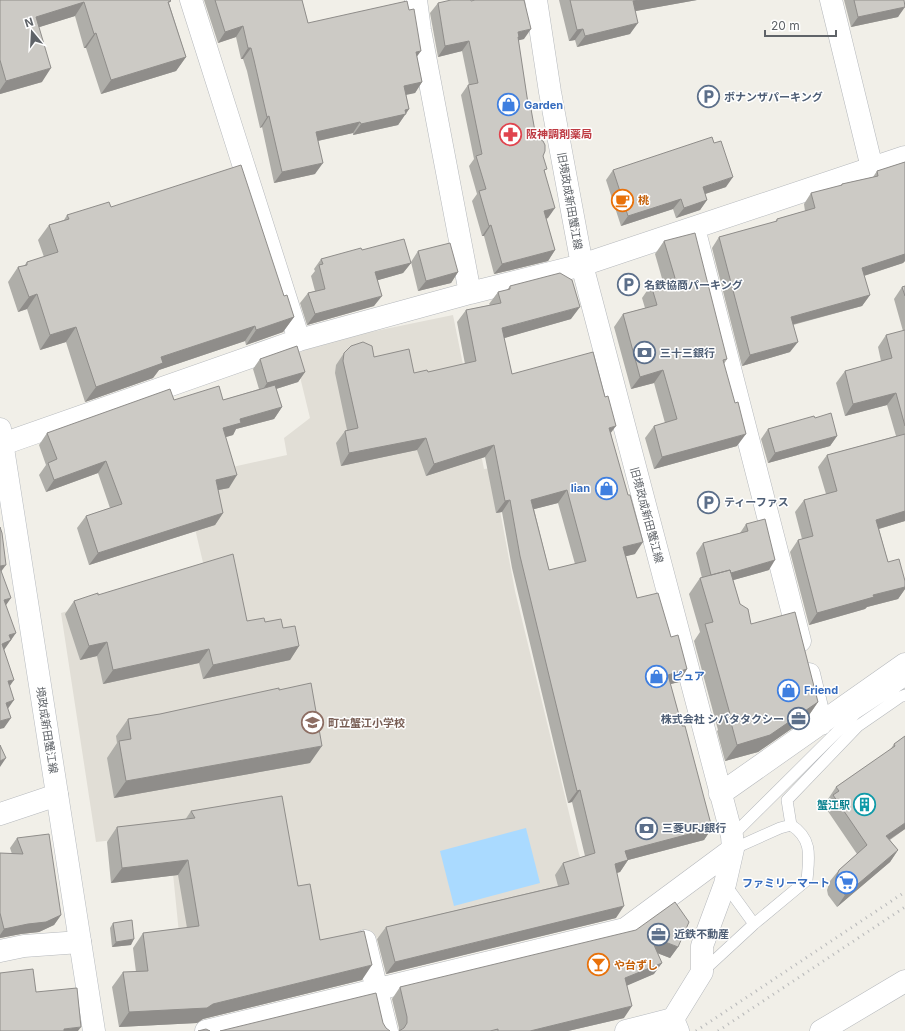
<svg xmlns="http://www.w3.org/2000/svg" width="905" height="1031" font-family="Inter,'Noto Sans JP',sans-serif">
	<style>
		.education { fill: #e1ded6 }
		.water { fill: #aadaff }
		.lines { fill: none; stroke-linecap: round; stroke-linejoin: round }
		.lane-casing { stroke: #b5b8bc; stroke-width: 12 }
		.street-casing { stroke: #b5b8bc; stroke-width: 23 }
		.secondary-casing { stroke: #b6babf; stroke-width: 23 }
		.lane { stroke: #fff; stroke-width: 11 }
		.street { stroke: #fff; stroke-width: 22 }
		.secondary { stroke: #fff; stroke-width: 22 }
		.rail { stroke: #b6b7b8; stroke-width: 3; stroke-dasharray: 1 5; stroke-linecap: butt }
		.wall { fill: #afaea9; fill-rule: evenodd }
		.shaded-wall { fill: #8f8d8a }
		.building { fill: #cccac5; stroke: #8f8d8a; fill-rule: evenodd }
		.labels { text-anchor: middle; stroke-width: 3; stroke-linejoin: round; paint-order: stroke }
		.service-label { font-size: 11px; font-weight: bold; fill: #4e5e75; stroke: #fff; text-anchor: start }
		.shop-label { font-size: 11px; font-weight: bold; fill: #366cbe; stroke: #fff; text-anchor: start }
		.health-label { font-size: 11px; font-weight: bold; fill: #be3a42; stroke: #fff; text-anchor: start }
		.food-label { font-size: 11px; font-weight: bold; fill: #c56008; stroke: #fff; text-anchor: start }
		.street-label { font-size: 11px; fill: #5f6368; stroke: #fff }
		.education-label { font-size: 11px; font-weight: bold; fill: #785e54; stroke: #fff; text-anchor: start }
		.culture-label { font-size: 11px; font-weight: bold; fill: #0d838f; stroke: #fff; text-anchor: end }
	</style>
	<rect width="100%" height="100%" fill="#f1efe8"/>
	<path class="education" d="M453,315l31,154 8,-1 23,123 64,263 14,33 -409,96 -15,-149 -73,8 -35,-229 144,-42 -22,-93 104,-23 -3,-17 26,-20 -17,-70z"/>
	<path class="water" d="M526,828l14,55 -86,23 -14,-55z"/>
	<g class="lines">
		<defs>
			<path id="lane" d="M791,825l-4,-25 71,-74 42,-29 5,-2
				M732,836l123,-122 50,-33
				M725,884l29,40
				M702,972l52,-48 53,-44c2,-23 6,-41 -16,-55l-11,3 -47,21"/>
			<path id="street" d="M191,0l108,340
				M416,0l4,30 50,263
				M536,0l14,92 32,173 150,571 1,13 -8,35 -23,62v26l-29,47
				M831,0l41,168
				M694,228l106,413
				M0,445l299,-105 171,-47 112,-28 323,-108
				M809,674l12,50
				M720,794l185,-130
				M0,814l57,-19
				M365,941l22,90
				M0,951l24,-5 56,-4
				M206,1031l419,-102 108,-80
				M821,1031l84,-50"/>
			<path id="secondary" d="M0,429l94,602
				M626,1031l47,-12 5,12"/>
		</defs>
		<use href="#lane" class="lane-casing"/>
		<use href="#street" class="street-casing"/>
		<use href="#secondary" class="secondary-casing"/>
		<use href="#lane" class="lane"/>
		<use href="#street" class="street"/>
		<use href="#secondary" class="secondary"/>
		<path class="rail" d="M696,1031l209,-139
			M718,1031l187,-124"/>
	</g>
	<path class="wall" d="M0,0l171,1 -2,2 17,54 -10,14 -75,23 -15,-46h-2l-9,-32 -36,11 3,55 -42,12z
		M204,0h98l6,23 109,34 5,25 -7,11 -9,1 3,15 -11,16 -45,10v-2l-35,8 -3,33 -41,9 -12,-56 -2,1 -13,-57 -4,-12h-2l-5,-22 -18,6z
		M559,0h138l-62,11 -5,23 -53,13 -2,-7 -6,1z
		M844,0h60l-6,17 -47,10z
		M471,1l53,38 -6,1 11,70 7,27 7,19 2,16 3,46 -2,1 9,31 -7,11 -54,13 -10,-38h-2l-10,-35 5,-7 -8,-28 5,-7 -13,-64 7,-10h1l-7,-34 -24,6 -8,-44 8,-10z
		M905,162v99l-2,2 -39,13 6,19 -8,11 -69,19 -3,27 -48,14 -30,-118 7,-11 56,-15 2,-3 28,-8 -1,-7 7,-11 29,-7 2,-2 31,-7 4,-6z
		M613,170l113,17 -21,7 2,6 -7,10 -24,8 -3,-9 -52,17 -15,-46z
		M111,207l173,89 10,21 -11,15 -37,13 -1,-4 -86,29 -6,8 -68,24 -19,-60 -26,8 -13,-41 -9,3 -10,-30 10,-15 6,-1 3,-4 17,-5 -6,-17 11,-15 15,-5 3,-5z
		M664,241l63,118 -3,5 13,82 -83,23 -9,-31 9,-12 11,-3 -11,-40 -23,6 -17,-62 9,-13 22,-6 -3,-10 9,-13 12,-3 -8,-28z
		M362,250l49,13 -8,10 -25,7 -4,26 -67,19 -7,-22 8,-10 7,-2 -4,-15 4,-5 -1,-2 7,-10z
		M418,251l40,21 -7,11 -33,8 -7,-29z
		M510,286l61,33 -67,19 8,36 99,59 24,121 -9,2 11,42 34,39 16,32 -8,13 -9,2 12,42 30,102 -8,12 -76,20 -8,12 -3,1 -1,45 -230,56 -9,-35 9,-12 172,-41 -3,-11 8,-12 22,-7 -13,-54 -4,1 -56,-235 -10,-56 -6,1 -11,-56 -59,19 -9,-26 -76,16 -5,-23 9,-12 2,-1 -12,-57 1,-8 8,-12 30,4 40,16 14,-1 37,-8 -8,-42 9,-12 24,-5 -1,-1 9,-12 9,-2zM558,503l17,61 -26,6 -15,-61z
		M905,286v235l-26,8 9,33 17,19v8l-7,10 -31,8 -2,2 -56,16 -19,-73 8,-12 4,-1 -7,-27 9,-12 22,-6 -8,-27 9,-12 69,-19 -9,-31 -42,11 -9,-33 9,-12 36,-10 -3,-14 8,-12 17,-4 -9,-32 8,-12z
		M260,359l45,13 -7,10 -22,7 6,18 -8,12 -38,10 -3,6 -7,2 3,51 -11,2 5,23 -8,12 -126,40 -12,-37 9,-12 24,-8 -12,-35 -52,19 -7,-17 7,-10 -7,-20 8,-12 127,-33h49l36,-11 -6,-20z
		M815,418l22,18 -7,10 -62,17 -7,-24 7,-10z
		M746,524l23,46 -36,10 7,24 11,20 67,78 -11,16 -49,34 -33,9 -8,-30 1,-1 -24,-89 6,-9 -11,-38 11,-16h2l-6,-25 7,-10 37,-10z
		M98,595l149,26 18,1 18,6 16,18 -9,14 -87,19 -4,-16 -96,21 -6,-28 -17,4 -15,-46 9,-13z
		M279,690l31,73 -196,35 -7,-40 10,-15 -1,-7 12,-17 32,-5z
		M905,736v93l-15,11 8,10 -8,12 -53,45 -9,-12 -1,-5 3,-9 9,-11 18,-16 -32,-47 4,-7 -1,-1 8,-12 54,-37 4,-6z
		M191,811l107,75 22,54 42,40 -159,39 -6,4 -78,4 -7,-40 11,-15h13l-3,-24 10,-15 44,-5 -9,-53 -67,8 -4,-41 10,-15 68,-7z
		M17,838l44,77 -7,10 -15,7 -18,2 -21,4v-85l12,1 -2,-6z
		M113,923l18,22 -19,2 -2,-19z
		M678,947l-8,11 -13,-5 -3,21 -27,11 -3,33 -56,13h-169v-3l-7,-29 8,-12z"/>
	<path class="shaded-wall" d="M640,0h57l-72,13 8,-12z
		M84,2l-9,14 -48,15 9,-14z
		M905,7l-7,10 -47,10 7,-10z
		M638,23l-8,11 -53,13 8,-11z
		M243,26l-7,11 -18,6 7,-11z
		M531,29l-7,10 -8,2 2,-9z
		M583,29l-8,11 -6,1 8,-11z
		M96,33l-10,15h-2l10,-14z
		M469,41l-7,10 -24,6 7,-11z
		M248,48h3l-8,11h-2z
		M421,51l-8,11 3,-10z
		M186,57l-10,14 -75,23 10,-14z
		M51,68l-9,14 -42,12v-4l6,-9z
		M422,82l-7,11 -18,4 7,-11z
		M409,109l-11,16 -45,10 8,-11z
		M269,116l-7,11 -2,1 7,-11z
		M360,122l-7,11 -45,10 8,-11z
		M323,163l-8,11 -41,9 8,-11z
		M733,177l-7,10 -30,10 7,-10z
		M681,199l-8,10 -52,17 7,-10z
		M707,200l-7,10 -24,8 8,-10z
		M555,208l-7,10 -11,3 7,-10z
		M491,225l-7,11h-2l7,-10z
		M555,250l-7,11 -54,13 8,-10z
		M905,253v8l-2,2 -49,16 8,-11z
		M411,263l-8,10 -35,10 7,-11z
		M458,272l-7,11 -33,8 8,-10z
		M37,294l-10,15 -9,3 11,-15z
		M870,295l-8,11 -79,21 8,-10z
		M382,296l-8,10 -67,19 8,-11z
		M580,307l-9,12 -77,22 8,-13z
		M294,317l-11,15 -37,13 10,-15z
		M255,326l-10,15 -86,29 -6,8 -68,24 11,-15 65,-30z
		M76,327l-10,15 -26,8 10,-15z
		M798,342l-8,10 -48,14 8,-11z
		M663,370l-9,13 -23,6 9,-12z
		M305,372l-7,10 -38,12 7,-11z
		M896,393l-9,12 -42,11 8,-12z
		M282,407l-8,12 -38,10 -3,6 -18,5 8,-12 17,-9z
		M616,426l-9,12 2,-10z
		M746,434l-9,12 -83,23 8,-12z
		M837,436l-7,10 -62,17 7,-10z
		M426,438l-9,12 -76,16 8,-13z
		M494,445l-9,12 -59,19 8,-12z
		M106,461l-8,12 -52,19 8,-12z
		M237,475l-8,13 -21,4 8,-12z
		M567,490l-9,13 -35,9 8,-12z
		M510,500l-8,12 -6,1 9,-12z
		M905,511v10l-37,11 8,-12z
		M223,513l-8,12 -126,40 9,-12z
		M643,542l-8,12 -20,5 8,-12z
		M775,560l-6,10 -64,18 7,-10z
		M6,565l-6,8v-7z
		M905,587v2l-7,10 -31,8 -2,2 -56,16 8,-12 56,-18z
		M11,598l-7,10v-8z
		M16,633l-12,17 -4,-3 9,-12z
		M107,642l-10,14 -17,4 9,-14z
		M299,646l-9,14 -87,19 10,-14z
		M209,649l-10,14 -96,21 10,-14z
		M687,669l-8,13 -20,5 9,-12z
		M14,680l-7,10 1,-9z
		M14,700l-7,10 -1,-7z
		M818,702l-11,16 -49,34 -33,9 12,-16z
		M11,718l-7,10 -4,1v-8z
		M322,746l-12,17 -196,35 12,-17z
		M6,758l-6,9v-6z
		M580,790l-8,12 -4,1 9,-12z
		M905,823v6l-27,18 8,-11z
		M712,828l-8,12 -76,20 -8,12 -14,4 19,-25z
		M898,850l-8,12 -53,45 8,-12z
		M188,860l-10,15 -67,8 11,-15z
		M624,906l-8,12 -230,56 9,-12z
		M61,915l-7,10 -15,7 -18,2 -21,4v-3l4,-6z
		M650,936l28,11 -8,11 -28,-11z
		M134,939l-3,6 -19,2 4,-5z
		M662,963l-8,11 -37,16 8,-12z
		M372,965l-10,15 -159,39 -6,4 -78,4 10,-15 84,-8z
		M632,1006l-8,12 -56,13h-38z
		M81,1027l-3,4h-15l1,-2z"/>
	<path class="building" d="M0,0h170l1,1 -3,1 18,55 -75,23 -15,-47 -2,1 -10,-32 -48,15 15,51 -45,13 -6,-21z
		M215,0h87l6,23 99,-22 2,9 5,-1 7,42 -5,1 6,30 -18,4 5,23 -4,1 1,4 -45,10 -1,-2 -44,10 7,31 -41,9 -13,-56 -2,1 -13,-57 -3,-12h-3l-5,-22 -18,6z
		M451,0h20v1l4,-1h49l7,29 -13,3 1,5h-1l11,73 2,-1 5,28 7,4 2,4v6l-2,5 4,13 -3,1 11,38 -11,3 11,39 -53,14 -11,-39 -2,1 -10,-35 7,-2 -10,-33 6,-2 -14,-69 10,-2 -9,-42 -24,5 -7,-43z
		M570,0h70l-7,1 5,22 -53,13 -2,-7 -6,1z
		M854,0h50l1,7 -47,10z
		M712,137l2,6 7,-2 12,36 -30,10 4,13 -23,8 -3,-9 -53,17 -15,-46z
		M905,162v92l-43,14 8,27 -79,22 7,25 -48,13 -31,-118 58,-16v-2l38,-11 -4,-15 31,-8v-1l36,-8 -1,-5z
		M241,165l43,131 3,-1 7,22 -38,13 -1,-4 -94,31 2,6 -67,24 -20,-60 -26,8 -13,-41 -8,3 -11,-30 9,-2v-3l31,-10 -9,-27 20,-6 -2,-4 42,-13 2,5z
		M695,233l32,126 -4,1 12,43 3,-1 8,32 -84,23 -8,-31 23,-7 -14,-49 -23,7 -17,-63 34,-9 -6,-20 24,-7 -11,-37z
		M404,239l7,24 -36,9 7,24 -67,18 -7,-21 17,-4 -6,-24 4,-1 -2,-5 40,-11 1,2z
		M450,243l8,29 -32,9 -8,-30z
		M560,273l12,7 8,27 -78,21 10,46 81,-22 12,45 3,-1 8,30 -7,2 19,67h2l13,47 -20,5 14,51 21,-5 13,44 7,-2 9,34 -19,6 14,51h3l27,102 -87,23 3,9 -13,4 9,42 -229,56 -9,-35 183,-43 -6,-21 32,-10 -15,-63 -3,1 -57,-235 -10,-56 -5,1 -11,-56 -60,19 -8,-26 -77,15 -4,-22 13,-3 -15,-67 1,-8 7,-7 12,-4 9,4 2,11 35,-8 5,24 13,-3 1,2 48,-11 -10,-51 35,-7 -3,-11 12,-3v-3zM567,490l19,71 -37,9 -18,-70z
		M905,286v10l-3,-9z
		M905,330v96l-9,-33 -43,11 -8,-33 47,-13 -6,-23z
		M297,346l8,26 -38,11 -7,-24z
		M275,385l7,22 -42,12 1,4 -18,5 14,47 -21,5 7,33 -125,40 -12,-37 36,-12 -16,-43 -52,19 -6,-17 9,-4 -10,-26 123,-44 4,11 45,-14 4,14z
		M831,413l6,23 -62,17 -7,-24 46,-13 1,2z
		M905,434v77l-29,9 12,42 11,-3 6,22v6l-32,8 1,2 -57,16 -19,-73 15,-4 -9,-36 33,-9 -10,-36z
		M765,519l10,41 -44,13 -1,-3 -19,5 -8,-32 45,-12 -2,-7z
		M0,527l2,6 4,32 -6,1z
		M233,554l14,67 17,-3 1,4 16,-3 2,9 12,-2 4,20 -86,19 -4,-16 -96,21 -6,-28 -18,4 -15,-45 24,-8v2z
		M0,568l11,30 -7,2 12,33 -7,2 2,5 -9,4 12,36 -6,1 6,19 -8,3 5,15 -11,3z
		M730,570l10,34 8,5 3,15 44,-12 23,90 -48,33 -33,10 -8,-30 1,-1 -25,-90 8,-2 -13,-44z
		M311,683l11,63 -196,35 -7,-40 12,-2 -3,-20 32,-5 119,-26v2z
		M905,736v87l-19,13 12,14 -53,45 -8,-11 -1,-6 3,-8 28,-25 -34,-50 6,-4 -3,-4 59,-41 -1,-2z
		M0,745l6,13 -6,3z
		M282,796l16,90 12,-2 10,56 44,-9 8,34 -159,39 -6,4 -78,4 -6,-40 25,-1 -5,-38 56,-7 -11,-66 -66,8 -5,-41 78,-9 -4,-7z
		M49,834l12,81 -15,7 -18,2 -24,5 -4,-16v-60l23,1 -6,-16z
		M675,902l14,20 -11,25 -28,-11 12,27 -37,15 7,28 -102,25h-32v-2l-8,2h-91l5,-3 3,-5v-6l-7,-30 236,-57z
		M132,920l2,19 -18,3 -3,-19z
		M33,969l3,23 41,-4 4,39 -17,2v2h-64v-58z
		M376,993l7,30 3,5 4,3h-170z
		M206,1029l4,2h-12z"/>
	<defs>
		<symbol id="parking-ring" viewBox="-11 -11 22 22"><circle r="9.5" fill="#fff" stroke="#5c6f8a" stroke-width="1.5"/><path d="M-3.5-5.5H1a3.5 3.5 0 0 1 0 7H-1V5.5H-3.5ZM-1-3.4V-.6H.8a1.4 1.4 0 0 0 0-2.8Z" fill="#5c6f8a"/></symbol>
		<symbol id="shop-ring" viewBox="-11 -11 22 22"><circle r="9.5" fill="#fff" stroke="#3f7fe0" stroke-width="1.5"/><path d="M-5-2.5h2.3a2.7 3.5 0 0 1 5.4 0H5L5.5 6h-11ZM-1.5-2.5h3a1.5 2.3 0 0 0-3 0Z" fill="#3f7fe0"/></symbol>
		<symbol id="pharmacy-ring" viewBox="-11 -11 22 22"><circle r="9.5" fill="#fff" stroke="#e0444e" stroke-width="1.5"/><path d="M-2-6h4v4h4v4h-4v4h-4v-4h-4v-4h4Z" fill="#e0444e"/></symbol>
		<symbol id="cafe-ring" viewBox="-11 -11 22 22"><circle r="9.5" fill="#fff" stroke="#e8710a" stroke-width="1.5"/><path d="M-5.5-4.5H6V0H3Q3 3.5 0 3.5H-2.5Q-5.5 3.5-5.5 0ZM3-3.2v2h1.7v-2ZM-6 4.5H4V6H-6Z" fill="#e8710a"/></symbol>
		<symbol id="bank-ring" viewBox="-11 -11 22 22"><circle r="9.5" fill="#fff" stroke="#5c6f8a" stroke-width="1.5"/><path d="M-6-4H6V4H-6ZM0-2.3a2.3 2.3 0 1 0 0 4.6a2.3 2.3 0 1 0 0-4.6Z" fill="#5c6f8a"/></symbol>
		<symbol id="office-ring" viewBox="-11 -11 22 22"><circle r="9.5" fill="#fff" stroke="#5c6f8a" stroke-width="1.5"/><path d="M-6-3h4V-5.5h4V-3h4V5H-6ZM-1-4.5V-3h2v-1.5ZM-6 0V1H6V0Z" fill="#5c6f8a"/></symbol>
		<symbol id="school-ring" viewBox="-11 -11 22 22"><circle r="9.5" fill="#fff" stroke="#8d6e63" stroke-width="1.5"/><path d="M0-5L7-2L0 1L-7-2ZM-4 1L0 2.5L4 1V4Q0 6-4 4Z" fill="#8d6e63"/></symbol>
		<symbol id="building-ring" viewBox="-11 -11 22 22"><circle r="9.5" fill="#fff" stroke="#0f9aa8" stroke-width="1.5"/><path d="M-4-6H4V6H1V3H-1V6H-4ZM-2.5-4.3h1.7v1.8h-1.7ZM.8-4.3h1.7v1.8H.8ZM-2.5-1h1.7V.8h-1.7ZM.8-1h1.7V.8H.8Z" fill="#0f9aa8"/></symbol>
		<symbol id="supermarket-ring" viewBox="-11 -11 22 22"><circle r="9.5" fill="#fff" stroke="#3f7fe0" stroke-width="1.5"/><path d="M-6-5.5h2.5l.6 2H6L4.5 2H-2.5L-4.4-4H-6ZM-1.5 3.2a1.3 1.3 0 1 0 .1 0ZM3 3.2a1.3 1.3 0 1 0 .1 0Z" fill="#3f7fe0"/></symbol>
		<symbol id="bar-ring" viewBox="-11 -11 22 22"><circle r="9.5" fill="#fff" stroke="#e8710a" stroke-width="1.5"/><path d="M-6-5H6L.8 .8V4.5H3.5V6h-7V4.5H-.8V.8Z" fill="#e8710a"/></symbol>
	</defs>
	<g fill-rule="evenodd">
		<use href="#parking-ring" x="696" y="84" width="25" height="25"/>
		<use href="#shop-ring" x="496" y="92" width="25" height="25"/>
		<use href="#pharmacy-ring" x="498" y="122" width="25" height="25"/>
		<use href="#cafe-ring" x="610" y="188" width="25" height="25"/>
		<use href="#parking-ring" x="616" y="272" width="25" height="25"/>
		<use href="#bank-ring" x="632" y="340" width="25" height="25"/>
		<use href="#shop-ring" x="594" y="476" width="25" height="25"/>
		<use href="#parking-ring" x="696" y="490" width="25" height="25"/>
		<use href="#shop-ring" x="644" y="664" width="25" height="25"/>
		<use href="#shop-ring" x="776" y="678" width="25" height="25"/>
		<use href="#office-ring" x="786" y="706" width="25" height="25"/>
		<use href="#school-ring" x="300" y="710" width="25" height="25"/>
		<use href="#building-ring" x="852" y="792" width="25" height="25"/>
		<use href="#bank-ring" x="634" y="816" width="25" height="25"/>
		<use href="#supermarket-ring" x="834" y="870" width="25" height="25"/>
		<use href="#office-ring" x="646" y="922" width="25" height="25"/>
		<use href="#bar-ring" x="586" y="952" width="25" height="25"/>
	</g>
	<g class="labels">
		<g class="service-label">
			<text x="724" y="101">ボナンザパーキング</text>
			<text x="644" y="289">名鉄協商パーキング</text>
			<text x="660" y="357">三十三銀行</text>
			<text x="724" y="506">ティーファス</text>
			<text x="784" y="723" text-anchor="end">株式会社 シバタタクシー</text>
			<text x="662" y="832">三菱UFJ銀行</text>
			<text x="674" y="938">近鉄不動産</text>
		</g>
		<g class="shop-label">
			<text x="524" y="109">Garden</text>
			<text x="590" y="492" text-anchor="end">lian</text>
			<text x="672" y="680">ピュア</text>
			<text x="804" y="694">Friend</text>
			<text x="830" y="887" text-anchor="end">ファミリーマート</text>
		</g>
		<g class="health-label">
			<text x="526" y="138">阪神調剤薬局</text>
		</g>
		<g class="food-label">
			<text x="638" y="204">桃</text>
			<text x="614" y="969">や台ずし</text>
		</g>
		<g class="street-label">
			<text transform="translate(570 201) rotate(80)" y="4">旧境政成新田蟹江線</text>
			<text transform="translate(647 515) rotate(75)" y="4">旧境政成新田蟹江線</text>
			<text transform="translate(47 730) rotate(81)" y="4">境政成新田蟹江線</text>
		</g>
		<g class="education-label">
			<text x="328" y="727">町立蟹江小学校</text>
		</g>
		<g class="culture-label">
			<text x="850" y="809">蟹江駅</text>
		</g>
	</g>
	<g transform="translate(32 32) rotate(342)" stroke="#ffffff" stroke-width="3" paint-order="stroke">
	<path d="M0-3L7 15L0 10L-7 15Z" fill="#5f6368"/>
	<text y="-6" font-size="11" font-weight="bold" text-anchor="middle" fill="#5f6368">N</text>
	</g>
	<path d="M765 30v6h71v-6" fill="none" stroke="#5f6368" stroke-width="2"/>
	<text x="771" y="30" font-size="12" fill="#5f6368" stroke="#ffffff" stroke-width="3" paint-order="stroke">20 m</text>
</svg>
